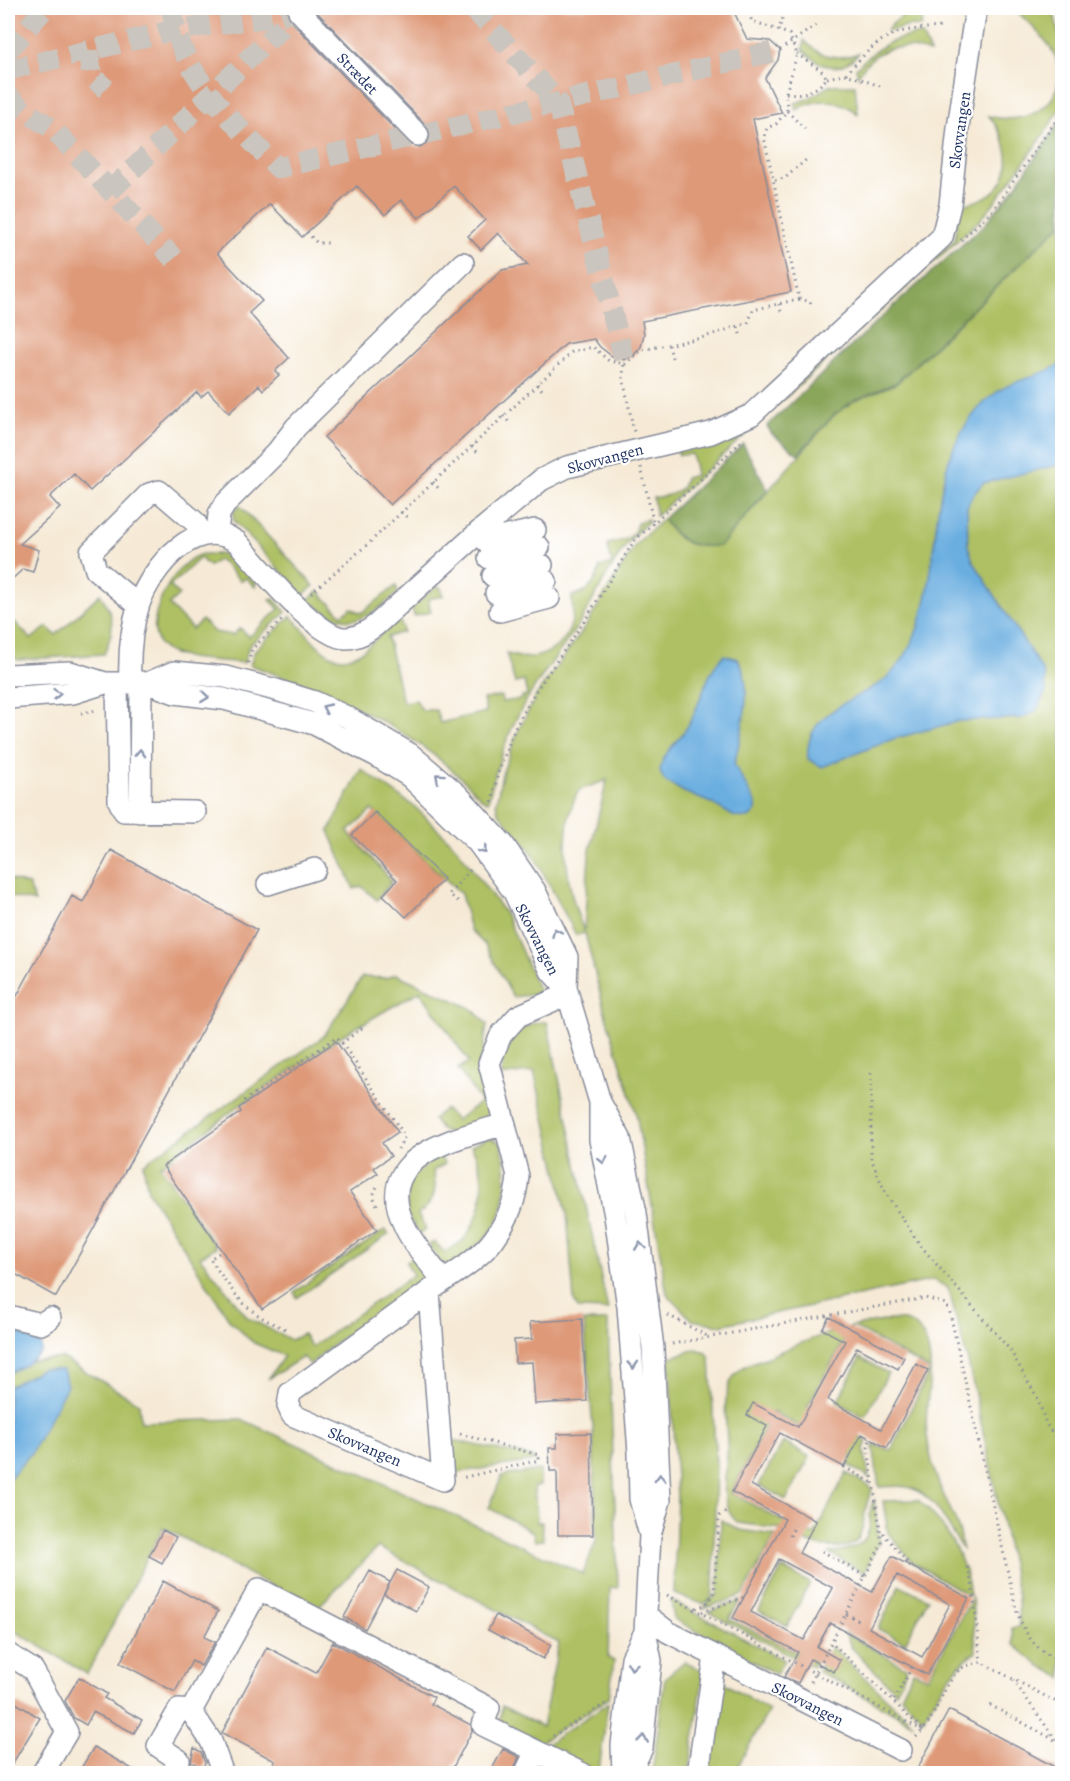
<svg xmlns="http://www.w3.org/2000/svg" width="1070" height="1781" font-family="Alegreya,serif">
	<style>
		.green { fill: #aec064; stroke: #647861; stroke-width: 1.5; fill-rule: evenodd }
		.forest { fill: #8aa65a; stroke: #526a5c; stroke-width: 1.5 }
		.water { fill: #6baee0; stroke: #436e9f; stroke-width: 1.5 }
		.building { fill: #de9978; fill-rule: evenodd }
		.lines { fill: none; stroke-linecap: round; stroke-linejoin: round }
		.minor-tunnel { stroke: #cac5be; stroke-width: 21; stroke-dasharray: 21 10; stroke-linecap: butt }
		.minor-casing { stroke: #888c9a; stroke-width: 24 }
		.path { stroke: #888c9a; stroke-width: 3; stroke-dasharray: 1.5 4.5; stroke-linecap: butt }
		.minor { stroke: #fff; stroke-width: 21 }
		.oneway { stroke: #8d97ae }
		.labels { text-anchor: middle; stroke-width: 4.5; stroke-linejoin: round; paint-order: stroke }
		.street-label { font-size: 16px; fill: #1b2f5e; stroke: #fff }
	</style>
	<rect width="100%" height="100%" fill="#fff"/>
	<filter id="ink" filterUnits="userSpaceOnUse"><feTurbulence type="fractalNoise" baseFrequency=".0167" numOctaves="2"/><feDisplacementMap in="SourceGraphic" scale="12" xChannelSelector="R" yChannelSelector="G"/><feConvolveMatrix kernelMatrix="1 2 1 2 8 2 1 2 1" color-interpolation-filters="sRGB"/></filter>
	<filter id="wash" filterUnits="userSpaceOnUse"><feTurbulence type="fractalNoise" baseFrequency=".008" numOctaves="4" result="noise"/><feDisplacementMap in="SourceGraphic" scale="24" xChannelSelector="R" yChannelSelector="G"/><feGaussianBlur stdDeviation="1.35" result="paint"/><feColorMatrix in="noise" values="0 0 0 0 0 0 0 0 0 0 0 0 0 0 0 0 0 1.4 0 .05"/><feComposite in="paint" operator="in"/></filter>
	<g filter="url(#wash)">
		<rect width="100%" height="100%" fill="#f6ead6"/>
		<path class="green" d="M911,8h13l-3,19 -11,-1 -20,5 -3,-2z
			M1014,8h39c7,31 14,63 9,96 -1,10 -71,104 -82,116l-324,296 -3,-18c15,-3 30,-3 32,-20l11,-3 -4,-21 -13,1 -2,-5 66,-16 212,-195 4,-34c54,-7 61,-50 30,-89 39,11 81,-12 67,-58 -8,-19 -28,-35 -42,-50z
			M914,35h8l8,18c-30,-11 -56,-6 -72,23l-2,-8c18,-18 33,-28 58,-33z
			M804,40c15,17 33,21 55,13 -19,21 -37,16 -56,-3z
			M831,85h24l3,29c-20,-17 -40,-17 -62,-4l-1,-7 13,-4z
			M1062,223v1455l-25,-14 -24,-20 -1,-16 7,-2 -1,-29 -49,-231 -21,-78 -14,-8 -214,45 -28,-5 -25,-26 -31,-181 -31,-100 -20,-80 -9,2 -43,-81 -35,-42 -2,-9 6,-29 16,-43 19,-37 48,-67 51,-83 27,-25c16,25 28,29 58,26l113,-130 21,-15 42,-17zM607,780l-18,74 -5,77c-18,-41 -27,-101 -5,-141z
			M239,505l75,81 -11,9 -69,-74 -1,-8z
			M648,519l1,3c-24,13 -54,77 -70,102 -23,34 -50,66 -67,104 -11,24 -18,49 -24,74l-5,-2c-66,-72 -144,-103 -233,-135l5,-15 36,-34c29,31 45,63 84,24 7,-7 16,-17 25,-20l3,12 -16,5 16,65 13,-2 6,10h14l4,13 46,-11 -3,-13 18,-3 1,6 21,-3 -1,-3 5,-1 -3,-14 -9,2 -9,-30c27,13 61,-3 66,-33 2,-8 0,-16 0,-24 18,-5 23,-11 28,-29l12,-3 -5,-20c15,-4 27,-3 30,-21z
			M222,554l15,8 19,18 -1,7 -9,-9 -5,3 -20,-20 -3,-1 -9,6 -9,-8 -30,28 9,9 -10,10 23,24 10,-9 12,12 19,3 7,-7 9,9 30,-28 -9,-9 4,-1 12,13 -37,34 -5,17c-20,-3 -61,-2 -77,-12 -32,-19 5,-87 32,-96 6,-2 16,0 23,-1z
			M396,586l2,7c-36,30 -49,38 -90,7l10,-9 24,24 9,-7 10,5z
			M436,586l5,2 2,8 -15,3 3,13 -17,4 -2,-8z
			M100,594c15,22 15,36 4,60l-87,6 -9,-9v-36l23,24 16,-12 9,8z
			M361,769l54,38 41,40 50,68 34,79 -27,3 -28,-52 -15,-15 -9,-36 -89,-84 -24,22 44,49 -15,19 -16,-14 -7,3 -25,-58z
			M8,879l21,6 6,17 -27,-6z
			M396,974l75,34 16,16 -6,42 10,43 -10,14 -28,11 -12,-4 -8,-11 12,-10 11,11 25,-18 -23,-33 11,-7 -49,-71 -77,44 -107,73 -76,58 56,81 -16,10 48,61 43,22 12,-6 8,13 102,-72 -7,-13 9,-7 12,16 -2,15 -83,52 -32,26 -7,-7 -35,22 16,-23 -30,-13 -24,-22 -82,-130 -5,-27 181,-128 38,-59 24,1z
			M547,1022l61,288 -30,-1 -4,-8 -7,-87 -33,-143 -32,5c-2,-28 16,-55 45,-54z
			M489,1137l12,6c7,27 8,67 -11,90 -11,12 -26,23 -39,34l-10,-3 -12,-19 5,-3 11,10c6,-4 14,-8 19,-13 21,-27 25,-64 7,-93z
			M439,1154l6,10 -12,7c5,18 1,33 -15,43l8,15 -6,5 -14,-20 3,-34z
			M385,1230l4,4 -92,64 -3,-6z
			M890,1320c14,0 24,1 32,14 18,30 0,69 5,101 2,17 7,38 14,54 8,19 21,39 21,60 -13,-21 -27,-56 -55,-62 -8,-2 -19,0 -28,0l-6,-42 18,5 39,-80 -78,-44 -45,81 60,34 -3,8 5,29 -21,-13 4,-11 -79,-42 -42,81 61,33 -4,4 -50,-7c-19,-16 -13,-43 -11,-65 2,-24 -7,-54 4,-77 8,-16 22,-18 37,-24 44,-20 74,-30 122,-37z
			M584,1321h24l10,267 -8,-1 -2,71 6,3 -5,37 -72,46 -38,-20 3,-18 40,21 17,-84 -181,-96 -63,63 -152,-83 -76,147 -79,-47v-147l23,-27 -23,-66v-18l24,-8 30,-3 77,45 2,19 100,-3 342,155 13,-33 -3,-112z
			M696,1349l10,3 4,6 6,108 -3,126 -3,8 -7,4 -29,-10 3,-97 -8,-139z
			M860,1358l28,15 -23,44 -28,-15z
			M452,1440l80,17 3,4 -82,12z
			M783,1442l27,15 -24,43 -27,-15z
			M540,1470v15l-6,2 3,35h5l1,18 -8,1 -2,-9 -44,-24 13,-32z
			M846,1473l24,13 2,5c-13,19 -1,54 -31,56 -15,1 -24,0 -37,-6l-5,-13 15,7z
			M874,1500l5,42 -15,31 -35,-20c21,-3 39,-6 41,-30 0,-9 0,-16 4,-23z
			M918,1500c27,22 49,61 52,96l-58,-34 -24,-29 -5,-32z
			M721,1520l19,10 35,5 -32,60 -40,14 15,-16z
			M782,1568l28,15 -23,43 -28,-15z
			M900,1585l28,14 -23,44 -27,-14z
			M972,1598l4,54c-25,16 -38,42 -53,67l-22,-23 12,-25 15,6z
			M671,1600l113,60 -8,14 -102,-55z
			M740,1601l-11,18 87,43 -3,5 -105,-55z
			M845,1633l62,35 -11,24 -44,-44z
			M832,1647l82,77 -96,-53z
			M685,1661l19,11 -15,101 -37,1 13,-96z
			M718,1679l51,31 -35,63 -31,1z
			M608,1703l-9,68h-11l-47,-23z"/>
		<path class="forest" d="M1062,119v104l-166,160 -41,17 -21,15 -36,39 -26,-20 -5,-8 118,-112 99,-89 28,-34z
			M743,444l25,46 -48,56c-28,2 -41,-3 -57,-27z"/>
		<path class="water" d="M1062,363v101l-79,19 -11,13 -5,11 1,39 5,15 71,112 2,18 -10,20 -14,7 -63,3 -66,18 -71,28 -14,-8c-4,-43 39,-56 69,-74 11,-6 24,-22 30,-33 45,-80 7,-194 86,-257 19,-16 48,-18 69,-32z
			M724,655l14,4c17,25 3,77 -4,105l22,40v6l-7,8 -14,-1 -24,-14 -27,-11 -19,-11 -5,-9c1,-17 14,-26 23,-39 18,-23 20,-58 41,-78z
			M8,1328l30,15 3,2v7l-16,13 -17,9z
			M42,1369l21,1 4,16 -36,67 -23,27v-93z"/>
		<g id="blocks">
			<path class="building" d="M8,8h279l3,12 119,124 11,3 10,-8 -3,-13 -114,-118h419l15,31 23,2 10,9 -2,10 -13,18 17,35 -29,6 38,173 -149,29 2,13 -3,13 -8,9 -9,3 -11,-2 -13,-10 -6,-8 -28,5 -176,161 -66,-68 178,-167 26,-5 -30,-32 -17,17 -13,-14 17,-16 -31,-34 -35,32 -18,-18 -16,15 -28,-29 -55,51 -32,-33 -53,49 45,48 -13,12 40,45 -14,13 4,4 -16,15 -4,-5 -30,28 -21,-22 -7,6 -4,-5 -107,99 -16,-17 -24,23 10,11 -40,36 19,6 -6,22 -10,-3 -15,14z
				M375,812l69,67 -38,38 -23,-22 14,-15 -45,-45z
				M111,850l146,80 -201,367 -48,-27v-258l64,-116 11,6z
				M336,1041l62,91 -16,11 9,13 -17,12 4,5 -28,19 27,38 -115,79 -99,-143 78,-54 -2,-4z
				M829,1317l75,40 -6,12 -41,-22 -29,53 53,29 35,-65 12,6 -41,78 -25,-14 -18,33 -64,-34 -29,52 65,36 -17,32 73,39 20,-36 77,42 -42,77 -97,-52 -13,24 23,13 -6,12 -24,-13 -12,24 -14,-6 14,-25 -65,-34 52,-99 -53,-27 35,-66 -20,-11 6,-12 45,24 47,-86 -23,-12zM779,1559l54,29 -29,52 -53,-28zM897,1575l53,29 -28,53 -53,-29z
				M582,1319l5,82 -52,3 -3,-42 -17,1 -1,-23 18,-1 -2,-17z
				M591,1433l2,102h-35l-1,-64h-7l-1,-23h8v-14z
				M163,1530l13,7 -14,26 -13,-7z
				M397,1570l32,17 -13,24 -32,-17z
				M370,1571l20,11 -25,47 -21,-12z
				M163,1581l55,30 -14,26 11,5 -14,24 -9,-5 -17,31 -55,-29z
				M496,1615l55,30 -8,14 -55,-29z
				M333,1642l101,55 -3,7 40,21 1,6 -22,42h-182l7,-12 -53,-28 45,-86 49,26z
				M79,1677l28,17 -3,4 38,22 -8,13 -41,-21 -7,13 -12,-7 -9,-17z
				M8,1698l32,20 -32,53z
				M949,1710l113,61v2h-147z
				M94,1747l45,26h-61z
				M194,1748l7,4 4,11 -2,5 -12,-6z
				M503,1749l16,8 -7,16h-22z"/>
		</g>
	</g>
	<g filter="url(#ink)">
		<use href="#blocks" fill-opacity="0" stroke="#888c9a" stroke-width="1.5"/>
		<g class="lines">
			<path class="minor-tunnel" d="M172,8c6,66 63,115 106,160l502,-118
				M473,8l85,94 66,257
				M8,50l37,-42
				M88,51l4,26 14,12
				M8,70l166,-40 98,-13 42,-9
				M8,96l15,14 30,19 121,130
				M110,191l190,-181"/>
			<defs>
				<path id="minor" d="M299,11l119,124
					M217,533l2,-19 7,-11 51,-51 19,-25 167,-164
					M486,541l49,-11
					M489,558l50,-11
					M493,576l49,-11
					M496,593l50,-12
					M138,605l-42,-35 -5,-18 58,-58 10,-3 36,31 7,12
					M500,611l49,-13
					M8,675l62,-3 35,11h43l27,10 49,6 90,25 63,32 32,20 69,67 36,49 37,79 15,17
					M130,682c-1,-24 1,-54 9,-78 13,-37 57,-90 98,-62 21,23 81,97 109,96 12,0 21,-6 30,-13l104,-94 61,-51 26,-13 144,-34 40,-18 191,-178 8,-32 8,-77 18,-120
					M117,683l2,118 5,10 71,1
					M148,683l26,-11 52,5 50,13 39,12 32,15 63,37 48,41 45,49 32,47 32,66 -1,31 34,114 20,36 16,75 17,135 7,152 -10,35 -5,97 6,29 -9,87 -13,26
					M8,698l65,-5 32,-10
					M140,812l1,-130
					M268,884l47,-15
					M600,1102v38l15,76 13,91 11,145 1,47 10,36
					M443,1281c-12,-17 -28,-34 -37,-52 -38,-74 50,-90 99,-105
					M429,1292l14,188 -151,-65 -4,-9 2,-13c46,-33 91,-67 137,-100 22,-17 50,-31 67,-54 14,-19 22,-39 24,-63l-29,-113 12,-28 17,-19 50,-22
					M8,1316l33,8 9,-6
					M646,1615l22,17 233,118
					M8,1654l25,16 34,62 -25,42
					M172,1774l7,-14 -21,-14 21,-36 12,1
					M223,1774l-12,-33 -20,-30 68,-122 230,119 -6,17 100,49
					M525,1774l11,-23
					M623,1774l-1,-29 10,-87 13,-26
					M698,1774l17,-118"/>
			</defs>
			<use href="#minor" class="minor-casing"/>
			<path class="path" d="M1056,8l6,26
				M778,31l6,-16 -3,-7
				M780,50l39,-27
				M846,74c37,-40 43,-44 97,-47
				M827,78l19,-4 34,12
				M786,93c18,2 29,-1 41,-15l-6,-8 -24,-16
				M787,111l21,21
				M775,180l10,-2 22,-19
				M307,232l10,11h13
				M961,240l32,-30 69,-98
				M799,299l10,2 4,5
				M779,304l3,11
				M738,327l3,10
				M669,345l3,13
				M624,359l-1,19 11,54
				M537,384l6,7
				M503,416l7,7
				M472,446l6,7
				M641,467l12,54
				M433,482l7,8
				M401,512l8,7
				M311,593l58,-50 203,-191 21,-5 16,14 16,3 17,-14 59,-12 47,-15 5,-13 46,-11 -35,-162 3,-9 9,-4 11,-13 -1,-18 11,-39 -8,-20 -37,-13 -6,-13
				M248,663l4,-14 30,-29
				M81,713l17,-3
				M492,802l6,-29 17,-45 20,-36 47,-67 52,-84 108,-100
				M458,901l-9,-7 23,-26
				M342,1043l63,93 -7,13
				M871,1073v85l14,34 35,53 90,105 28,49 8,25 16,23
				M244,1101l93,-64 5,6 20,-15
				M377,1205l-4,-9 5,-12
				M219,1253l-9,6c25,35 34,54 76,70
				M668,1315l39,21
				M672,1344l253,-46 21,6 4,9 66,296c11,30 18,39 46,54
				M460,1434l79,21v5l-78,18
				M844,1467l29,16
				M883,1533l28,34
				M790,1536l5,-11
				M822,1551l43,25
				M967,1567l5,17 9,78
				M667,1595l257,136 -93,-89
				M696,1608l9,-3 9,-10 5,-79 7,-4
				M702,1612l42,-15
				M846,1614l12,6
				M1013,1680l43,60
				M811,1682l71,-139 -14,-95 2,-9
				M894,1700l18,-33
				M990,1705l72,39
				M553,1736l55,-34
				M916,1737c20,-17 24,-48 43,-67 5,-5 16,-6 22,-8l81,43"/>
			<use href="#minor" class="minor"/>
		</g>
		<defs><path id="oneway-chevron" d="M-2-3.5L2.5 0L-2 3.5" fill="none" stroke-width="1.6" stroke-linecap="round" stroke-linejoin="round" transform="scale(1.5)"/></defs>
		<g class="oneway">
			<use href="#oneway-chevron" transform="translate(57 694) rotate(-5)"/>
			<use href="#oneway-chevron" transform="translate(205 697) rotate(7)"/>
			<use href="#oneway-chevron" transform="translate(326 708) rotate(-155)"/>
			<use href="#oneway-chevron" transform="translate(140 753) rotate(-88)"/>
			<use href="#oneway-chevron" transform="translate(439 777) rotate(-138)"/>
			<use href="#oneway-chevron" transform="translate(483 850) rotate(52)"/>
			<use href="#oneway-chevron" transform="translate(556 932) rotate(-115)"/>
			<use href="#oneway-chevron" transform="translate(603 1160) rotate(78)"/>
			<use href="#oneway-chevron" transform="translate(640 1246) rotate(-98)"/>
			<use href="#oneway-chevron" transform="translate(633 1365) rotate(86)"/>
			<use href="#oneway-chevron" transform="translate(660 1478) rotate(-91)"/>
			<use href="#oneway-chevron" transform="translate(632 1666) rotate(98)"/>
			<use href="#oneway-chevron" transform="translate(643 1739) rotate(-84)"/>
		</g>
	</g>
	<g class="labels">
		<g class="street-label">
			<text transform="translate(358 73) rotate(46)" y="6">Strædet</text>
			<text transform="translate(959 130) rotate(-82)" y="6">Skovvangen</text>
			<text transform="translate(605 458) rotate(-15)" y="6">Skovvangen</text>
			<text transform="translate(538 939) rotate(63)" y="6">Skovvangen</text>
			<text transform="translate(365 1446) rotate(23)" y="6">Skovvangen</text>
			<text transform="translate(808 1703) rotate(27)" y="6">Skovvangen</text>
		</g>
	</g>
	<rect width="1070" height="1781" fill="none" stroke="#fff" stroke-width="30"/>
</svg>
